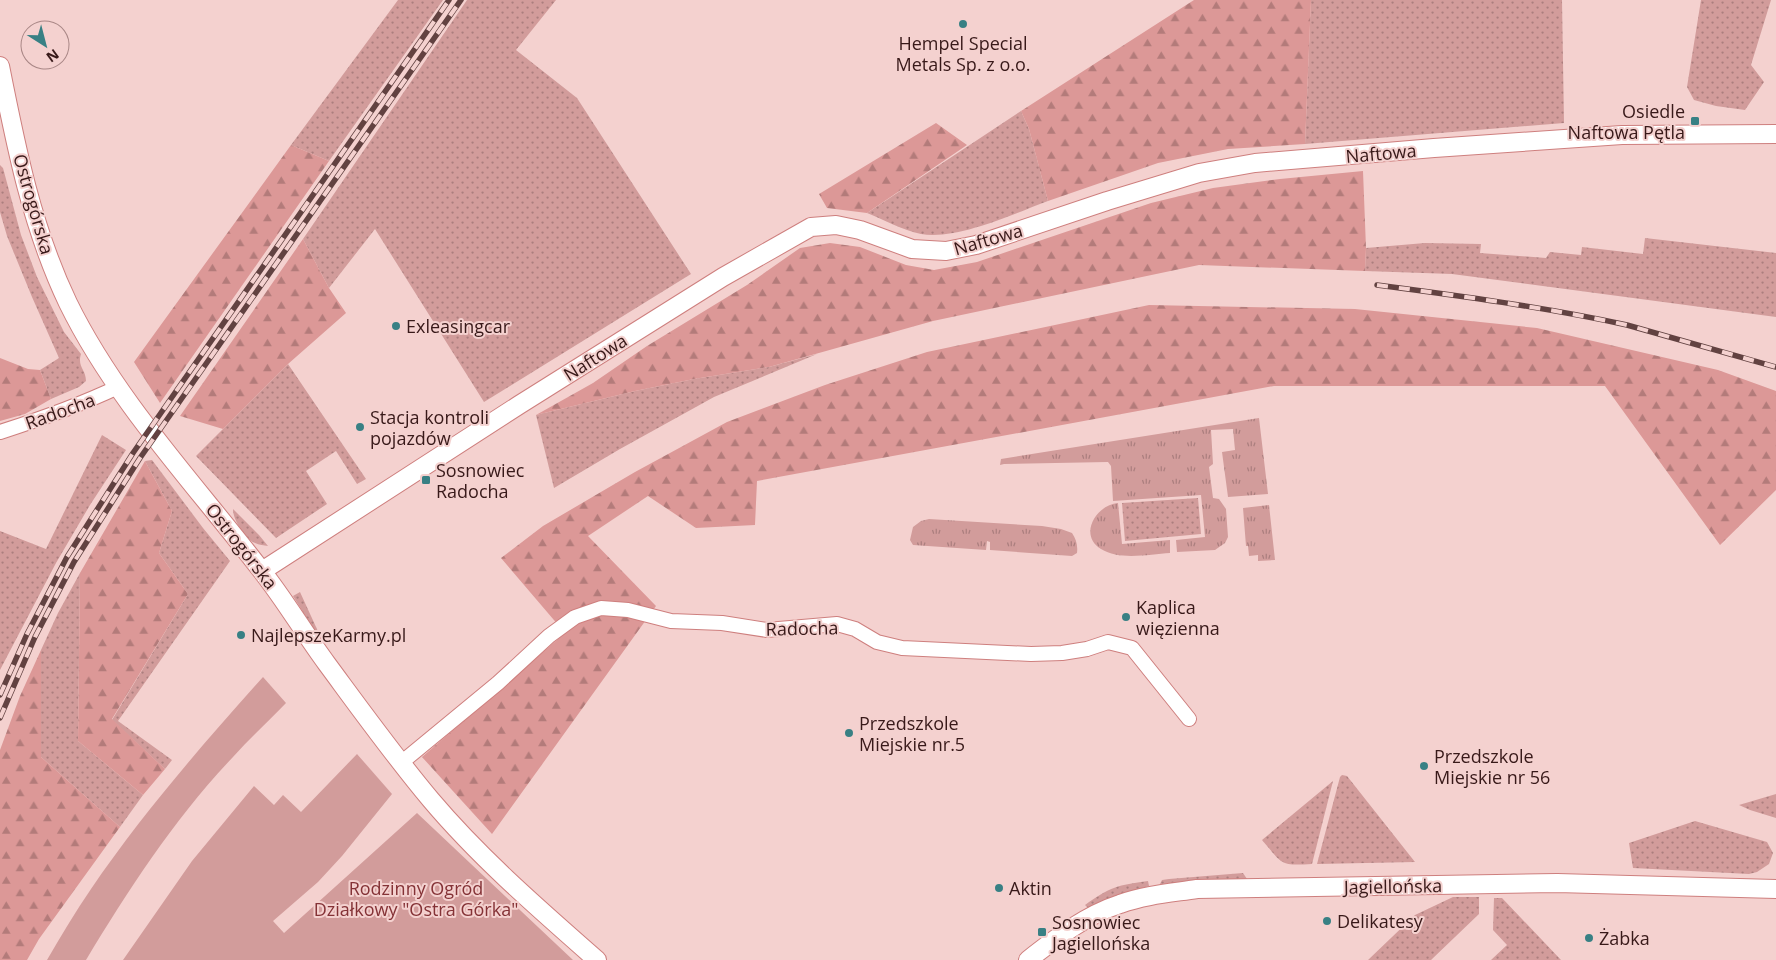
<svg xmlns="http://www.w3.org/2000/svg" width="1776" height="960" font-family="'Open Sans',sans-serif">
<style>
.grass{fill:url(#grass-dots)}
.forest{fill:url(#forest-firs)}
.park{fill:url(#park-tufts)}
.garden{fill:#d29c9b}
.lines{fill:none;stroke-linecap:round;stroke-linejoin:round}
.minor-casing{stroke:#ce7f7e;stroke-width:16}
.tertiary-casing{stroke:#ce7f7e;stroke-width:20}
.minor{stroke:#fff;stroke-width:14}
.tertiary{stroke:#fff;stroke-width:18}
.rail-casing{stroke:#624241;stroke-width:5.5}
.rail{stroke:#f4d1cf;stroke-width:4;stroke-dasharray:11;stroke-linecap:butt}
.poi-dot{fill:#388084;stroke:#f4d1cf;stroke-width:2}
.labels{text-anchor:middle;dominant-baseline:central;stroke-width:4;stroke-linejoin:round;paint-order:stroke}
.poi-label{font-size:18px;fill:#381919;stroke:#f4d1cf;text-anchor:start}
.street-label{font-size:18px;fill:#381919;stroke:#f4d1cf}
.park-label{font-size:18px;fill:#843236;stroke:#f4d1cf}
</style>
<defs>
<pattern id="grass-dots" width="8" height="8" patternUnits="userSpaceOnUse" patternTransform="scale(1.25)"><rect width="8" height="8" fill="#d29c9b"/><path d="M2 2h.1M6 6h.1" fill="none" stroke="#ab7e7e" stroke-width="1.8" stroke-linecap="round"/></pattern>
<pattern id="forest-firs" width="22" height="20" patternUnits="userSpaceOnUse" patternTransform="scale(1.25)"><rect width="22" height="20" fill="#dc9897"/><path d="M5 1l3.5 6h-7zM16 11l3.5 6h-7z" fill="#b37b7a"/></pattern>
<pattern id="park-tufts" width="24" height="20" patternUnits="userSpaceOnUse" patternTransform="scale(1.25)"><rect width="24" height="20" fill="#d29c9b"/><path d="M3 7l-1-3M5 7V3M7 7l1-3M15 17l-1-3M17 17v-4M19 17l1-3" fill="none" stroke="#ab7e7e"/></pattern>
</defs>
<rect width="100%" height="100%" fill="#f4d1cf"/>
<path class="grass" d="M398 0H443L329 161 291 145Z
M467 0H556L516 50 577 98 691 274 484 402 375 229 329 288 303 239Z
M1311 0H1562L1564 123 1305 144Z
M1701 0H1771L1751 65 1764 82 1745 110 1716 106 1694 100 1687 87Z
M1021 111 1029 129 1048 201C1013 214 958 240 921 234 902 230 885 220 867 213Z
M0 165 3 168 21 235 37 277 64 332 81 354C77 367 86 369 86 381L79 387 51 399 40 370 59 358 32 297 7 236 0 212Z
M1645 238 1776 253V317L1452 274 1365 271 1366 248 1425 243 1481 244 1480 253 1546 258 1550 252 1581 255 1582 247 1643 254Z
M817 354 714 397 620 449 554 488 536 415 635 391 694 379 769 367Z
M288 364 366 479 357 484 336 451 306 471 327 504 276 538 196 456Z
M102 435 126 450 90 505 56 563 0 670V531L46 549Z
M152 460 203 528 230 561 118 721 172 760 165 769 112 720 188 594 159 553 172 511 145 461Z
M1198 498 1201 534 1125 541 1122 503Z
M233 509 259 535 268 546C264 545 259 545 255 543 245 539 233 520 233 509Z
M80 573 78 741 143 795 120 827 41 757V650L58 613Z
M300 592 327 651 293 596Z
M1342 775 1347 776 1415 862 1317 864 1340 777Z
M1333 781 1312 864C1279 866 1283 864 1262 840Z
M1776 794V818L1750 810 1739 805Z
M1695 821 1767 842 1773 853 1769 864 1757 872 1749 874 1633 868 1629 843Z
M1243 873 1247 879H1249V881L1160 884 1162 880 1169 879Z
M1148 881 1149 886 1125 893 1089 909 1085 905C1110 887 1118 885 1148 881Z
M1453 897H1479V914L1431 960H1368L1415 915Z
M1494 898H1502L1561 960H1491L1507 945 1493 930Z"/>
<path class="forest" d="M1194 0H1311L1305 144 1228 149 1158 163 1048 201 1029 129 1021 111Z
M936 123 967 145 867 213 827 208 819 194Z
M291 145 329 161 160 403 134 362Z
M1363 171 1366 248 1365 271 1199 265 933 321 769 367 694 379 635 391 536 415 593 383 647 346 747 285 800 248 830 243 860 247 906 265 934 270 977 262 1151 203 1213 188 1280 179Z
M303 239 329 288 346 313 288 364 223 429 180 416Z
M1149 305 1355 309 1537 328 1718 370 1776 391V490L1720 545 1605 386H1274L757 481 755 525 696 528 648 496 588 536 656 606 492 834 422 757 565 633 501 558 543 526 635 472 727 422 825 385 927 352Z
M0 358 28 369 40 370 51 399 25 414 0 421Z
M145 461 172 511 159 553 188 594 112 719 165 769 143 795 78 741 80 573Z
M41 650V757L120 827 39 939 27 960H0V750L20 696Z"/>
<path class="park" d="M1259 418 1268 494 1228 497 1222 452 1235 450 1233 429 1211 430 1213 464 1209 467 1213 498 1219 499 1226 509 1228 537 1225 543 1215 550 1177 552 1176 540 1205 537 1201 495 1113 501 1111 466 1108 462 1004 464 1000 465 1001 459Z
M1118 503 1122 544 1170 540V553C1150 554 1120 561 1101 549 1078 535 1096 505 1118 503Z
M1269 505 1275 560 1258 561V555L1249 556 1248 546H1246L1243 508Z
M929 519 1042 526 1061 529 1072 533C1076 539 1078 545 1077 553L1072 556 990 550V542L987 541 986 550 913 545 910 540 913 527 921 521Z"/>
<path class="garden" d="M263 677 286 703C269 721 250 738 233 757 175 818 129 889 86 960H47C61 936 75 912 91 889 142 814 203 744 263 677Z
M357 754 392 794 342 856 318 882 273 921 284 933 417 813 573 960H123L192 861 254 786 274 805 283 795 301 812Z"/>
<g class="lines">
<g class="minor-casing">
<path id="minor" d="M0 432C41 419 80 405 118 387
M401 763 498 683 549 636 575 617 601 608 628 610 671 621 722 623 767 630 837 624 855 629 877 642 902 648 1031 654 1062 653 1087 649 1108 642 1132 648 1189 719"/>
</g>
<g class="tertiary-casing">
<path id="tertiary" d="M0 66C16 147 32 228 68 303 116 401 195 484 261 570 285 600 304 633 327 664 361 710 394 756 431 800 480 858 539 909 597 960
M262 571 519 405 723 277 811 227 836 225 860 230 912 249 946 251 976 245 1107 201 1199 173 1255 163 1434 148 1622 135 1776 134
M1028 960C1056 938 1086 915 1120 904 1145 895 1171 893 1197 889L1557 883 1776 889"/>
</g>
<use href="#minor" class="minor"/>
<use href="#tertiary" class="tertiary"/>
<g class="rail-casing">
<path id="rail" d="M1377 285C1461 296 1544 307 1627 325L1776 367
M0 695 27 634 67 557 133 453 449 0
M0 718 35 637 74 562 140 458 461 0"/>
</g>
<use href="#rail" class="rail"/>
</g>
<g class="poi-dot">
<circle cx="963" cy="24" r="5"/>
<rect x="1690" y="116" width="10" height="10" rx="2.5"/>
<circle cx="396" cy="326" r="5"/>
<circle cx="360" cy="427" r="5"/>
<rect x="421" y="475" width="10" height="10" rx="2.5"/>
<circle cx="1126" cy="617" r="5"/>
<circle cx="241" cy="635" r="5"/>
<circle cx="849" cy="733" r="5"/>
<circle cx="1424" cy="766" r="5"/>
<circle cx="999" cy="888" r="5"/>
<circle cx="1327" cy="921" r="5"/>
<rect x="1037" y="927" width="10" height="10" rx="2.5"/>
<circle cx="1589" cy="938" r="5"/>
</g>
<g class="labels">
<g class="poi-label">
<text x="963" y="43" text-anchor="middle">Hempel Special<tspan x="963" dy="21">Metals Sp. z o.o.</tspan></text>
<text x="1685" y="111" text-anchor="end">Osiedle<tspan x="1685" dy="21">Naftowa Pętla</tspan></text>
<text x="406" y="326">Exleasingcar</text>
<text x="370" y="417">Stacja kontroli<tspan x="370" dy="21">pojazdów</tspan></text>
<text x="436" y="470">Sosnowiec<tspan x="436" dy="21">Radocha</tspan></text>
<text x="1136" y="607">Kaplica<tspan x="1136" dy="21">więzienna</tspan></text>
<text x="251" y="635">NajlepszeKarmy.pl</text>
<text x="859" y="723">Przedszkole<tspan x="859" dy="21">Miejskie nr.5</tspan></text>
<text x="1434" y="756">Przedszkole<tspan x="1434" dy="21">Miejskie nr 56</tspan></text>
<text x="1009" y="888">Aktin</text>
<text x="1337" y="921">Delikatesy</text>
<text x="1052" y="922">Sosnowiec<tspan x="1052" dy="21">Jagiellońska</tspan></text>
<text x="1599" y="938">Żabka</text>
</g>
<g class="street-label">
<text transform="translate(1381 153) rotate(-5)">Naftowa</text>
<text transform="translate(34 204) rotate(74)">Ostrogórska</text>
<text transform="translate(988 239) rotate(-16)">Naftowa</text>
<text transform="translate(595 357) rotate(-32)">Naftowa</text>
<text transform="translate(60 411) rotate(-20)">Radocha</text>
<text transform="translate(242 546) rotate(52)">Ostrogórska</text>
<text transform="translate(802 628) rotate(-1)">Radocha</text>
<text transform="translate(1393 886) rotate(-1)">Jagiellońska</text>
</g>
<g class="park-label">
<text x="416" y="888">Rodzinny Ogród<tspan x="416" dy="21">Działkowy "Ostra Górka"</tspan></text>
</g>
</g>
<g transform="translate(45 45) rotate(144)"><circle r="24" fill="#f4d1cf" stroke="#a98786"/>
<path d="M0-4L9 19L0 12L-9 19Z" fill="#388084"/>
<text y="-8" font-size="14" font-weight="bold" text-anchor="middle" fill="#381919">N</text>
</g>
</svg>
